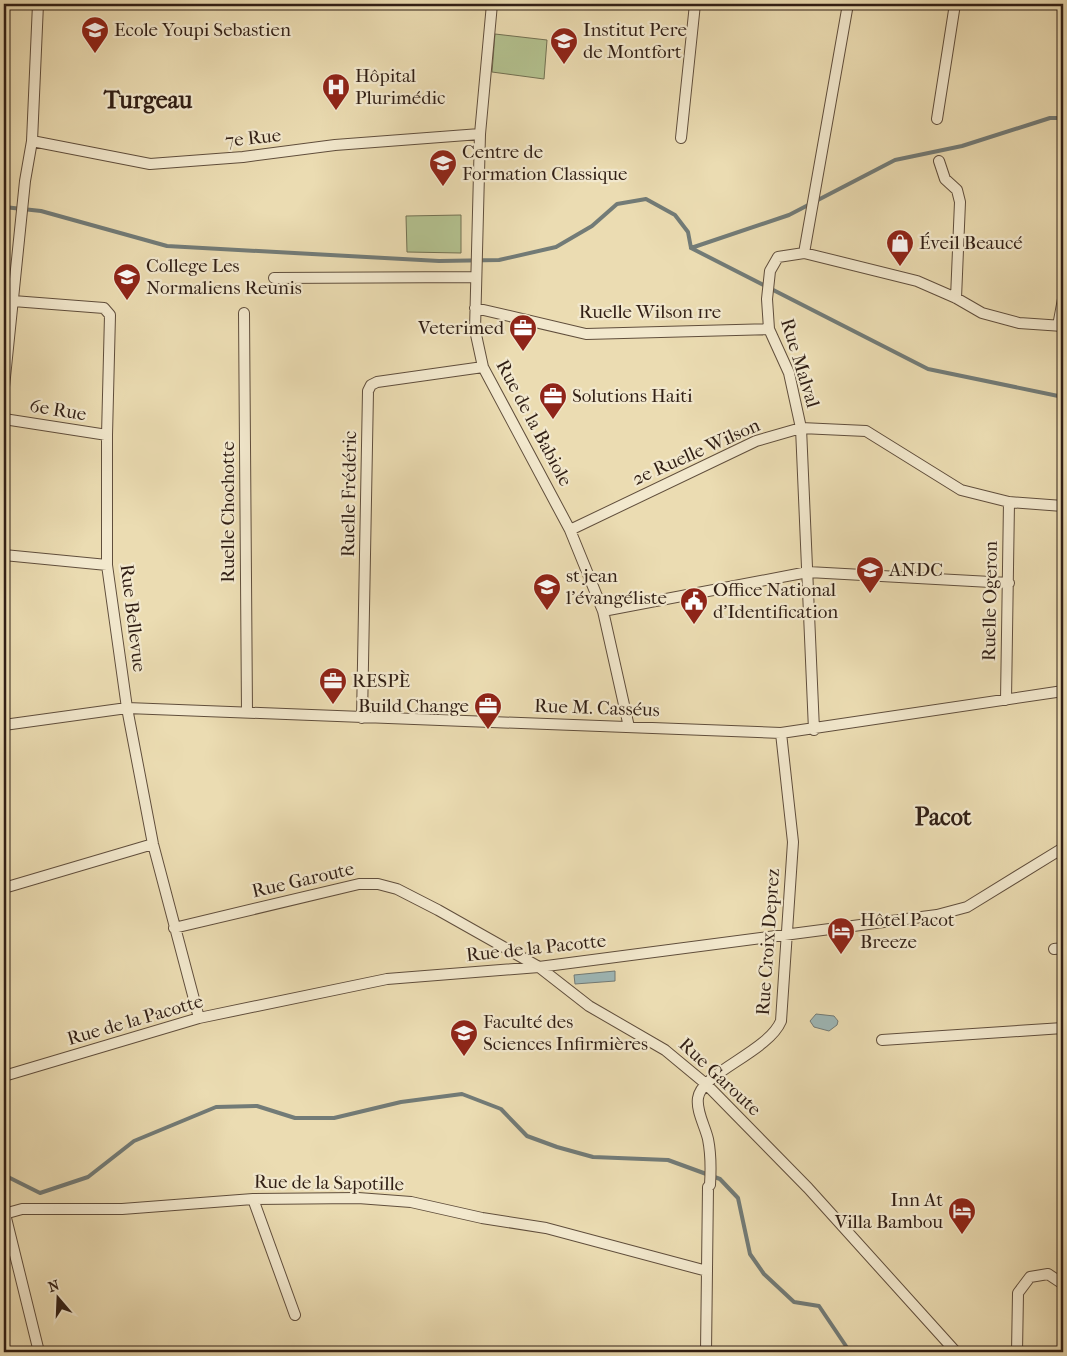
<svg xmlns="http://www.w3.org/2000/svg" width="1067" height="1356" font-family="'IM FELL French Canon',serif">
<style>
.green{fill:#b3c18f;stroke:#727052}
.water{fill:#9eb8b8;stroke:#727b77}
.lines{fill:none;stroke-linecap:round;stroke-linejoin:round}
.stream{stroke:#727b77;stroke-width:4}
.street-casing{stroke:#604e3c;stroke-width:12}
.street{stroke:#f2e8cd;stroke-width:10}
.labels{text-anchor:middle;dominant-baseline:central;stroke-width:4.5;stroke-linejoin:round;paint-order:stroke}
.poi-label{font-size:19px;fill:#311f15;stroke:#f2e8cd;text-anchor:start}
.street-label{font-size:19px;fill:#311f15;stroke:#f2e8cd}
.district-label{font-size:24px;font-weight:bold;fill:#311f15;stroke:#f2e8cd}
</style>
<rect width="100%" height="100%" fill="#ebdcb2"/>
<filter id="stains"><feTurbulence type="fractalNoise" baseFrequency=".004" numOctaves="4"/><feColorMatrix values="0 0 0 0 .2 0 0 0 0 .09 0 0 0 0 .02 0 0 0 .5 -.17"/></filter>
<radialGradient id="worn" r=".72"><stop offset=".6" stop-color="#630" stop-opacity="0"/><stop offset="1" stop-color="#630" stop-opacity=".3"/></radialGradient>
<path class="green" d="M495 34 547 40 544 79 492 72Z
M461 215V253L407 252 406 216Z"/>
<path class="water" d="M615 971V981L575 984 574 975Z
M816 1014 834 1016 838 1021 837 1025 829 1031 814 1027 810 1021Z"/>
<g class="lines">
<path class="stream" d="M4 207 41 211 167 246 439 261 499 260 556 247 592 226 617 204 646 199 675 215 688 232 691 248
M691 248 928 369 1063 397
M691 248 789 215 895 160 962 146 1050 118H1063
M4 1175 40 1193 88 1177 134 1141 216 1107 257 1106 295 1118H334L401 1102 462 1094 501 1109 527 1136 557 1147 593 1157 668 1160 720 1179 738 1198 750 1254 764 1274 794 1302 819 1306 850 1352"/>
<g class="street-casing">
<path id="street" d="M492 4 480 134 475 330 483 367 570 530 603 611 629 727
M937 119 955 4
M681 138 695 4
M32 141 150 164 243 157 335 145 480 134
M939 161 945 179 957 190 960 202 956 298
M804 253 917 281 956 298 982 313 1019 323 1063 326
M274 278 476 277
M13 301 104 308 110 315 107 435V565L127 708 153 844 199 1018
M475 308 586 334 769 329
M244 313 247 712
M1058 326 1063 299
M4 387 25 181 32 141 38 4
M4 419 107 435
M570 530 756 441 801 428 866 431 961 490 1009 502 1063 506
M4 555 107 565
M603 611 808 572 1009 583
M1006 700 1009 502
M362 718 368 391 371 385 377 382 483 367
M4 725 127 708 781 733 1063 691
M814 730 801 428 789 373 769 329 767 299 770 271 778 257 804 253 848 4
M4 888 153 844
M174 928 359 884H378L397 889 438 910 539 967 589 1006 665 1050 706 1084 808 1188 956 1352
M1054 949 1063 948
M882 1040 1063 1028
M4 1076 199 1018 387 979 539 967 937 915 967 907 1063 848
M253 1199 295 1315
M4 1214 22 1209H122L253 1199 358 1198 411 1202 482 1218 546 1228 707 1271
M5 1214 39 1352
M706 1352 708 1187 710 1185C711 1169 711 1154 708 1139 705 1126 696 1111 698 1098 701 1073 768 1052 781 1021L793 842 781 733
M1017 1352 1018 1293 1030 1277 1048 1274 1063 1284"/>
</g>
<use href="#street" class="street"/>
</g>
<defs>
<g id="school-pin" transform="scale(1.4375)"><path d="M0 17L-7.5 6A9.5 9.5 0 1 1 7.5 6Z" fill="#8f2418" stroke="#f2e8cd"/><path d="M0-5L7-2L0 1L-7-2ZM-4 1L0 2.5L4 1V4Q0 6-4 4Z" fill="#fff"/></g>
<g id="hospital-pin" transform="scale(1.4375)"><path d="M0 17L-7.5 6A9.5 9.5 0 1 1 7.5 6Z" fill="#8f2418" stroke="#f2e8cd"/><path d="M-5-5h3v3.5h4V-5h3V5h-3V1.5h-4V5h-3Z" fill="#fff"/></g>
<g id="shop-pin" transform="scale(1.4375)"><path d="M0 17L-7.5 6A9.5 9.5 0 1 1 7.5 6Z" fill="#8f2418" stroke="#f2e8cd"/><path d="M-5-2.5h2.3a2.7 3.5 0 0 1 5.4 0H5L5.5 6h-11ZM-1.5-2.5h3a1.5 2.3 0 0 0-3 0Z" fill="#fff"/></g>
<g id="office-pin" transform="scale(1.4375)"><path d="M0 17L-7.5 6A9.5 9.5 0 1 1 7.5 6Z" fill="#8f2418" stroke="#f2e8cd"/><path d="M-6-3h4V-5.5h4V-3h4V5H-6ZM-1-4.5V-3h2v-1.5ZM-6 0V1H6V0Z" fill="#fff"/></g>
<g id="university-pin" transform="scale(1.4375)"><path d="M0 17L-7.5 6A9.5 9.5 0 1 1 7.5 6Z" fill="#8f2418" stroke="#f2e8cd"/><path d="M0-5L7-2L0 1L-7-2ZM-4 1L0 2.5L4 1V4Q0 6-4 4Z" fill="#fff"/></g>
<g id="civic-pin" transform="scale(1.4375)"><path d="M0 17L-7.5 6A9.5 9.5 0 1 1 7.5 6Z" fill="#8f2418" stroke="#f2e8cd"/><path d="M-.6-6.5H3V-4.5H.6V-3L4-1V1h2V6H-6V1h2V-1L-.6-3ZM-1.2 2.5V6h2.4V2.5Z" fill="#fff"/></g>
<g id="hotel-pin" transform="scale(1.4375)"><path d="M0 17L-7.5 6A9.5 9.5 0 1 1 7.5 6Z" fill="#8f2418" stroke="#f2e8cd"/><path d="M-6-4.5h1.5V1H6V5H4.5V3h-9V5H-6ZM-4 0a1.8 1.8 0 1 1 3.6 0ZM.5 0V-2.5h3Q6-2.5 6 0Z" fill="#fff"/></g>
</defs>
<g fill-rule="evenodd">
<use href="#school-pin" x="95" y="30"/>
<use href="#school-pin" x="564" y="41"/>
<use href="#hospital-pin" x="336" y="87"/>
<use href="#school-pin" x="443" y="163"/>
<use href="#shop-pin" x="900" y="243"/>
<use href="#school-pin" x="127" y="277"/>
<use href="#office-pin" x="523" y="328"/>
<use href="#office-pin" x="553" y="396"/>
<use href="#university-pin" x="870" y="570"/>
<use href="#school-pin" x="547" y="587"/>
<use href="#civic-pin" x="694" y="601"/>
<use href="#office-pin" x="333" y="681"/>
<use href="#office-pin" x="488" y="706"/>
<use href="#hotel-pin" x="841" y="931"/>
<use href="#university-pin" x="464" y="1033"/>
<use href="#hotel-pin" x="962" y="1211"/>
</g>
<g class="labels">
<g class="poi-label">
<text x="114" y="30">Ecole Youpi Sebastien</text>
<text x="583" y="30">Institut Pere<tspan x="583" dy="22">de Montfort</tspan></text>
<text x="355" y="76">Hôpital<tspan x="355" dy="22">Plurimédic</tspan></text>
<text x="462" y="152">Centre de<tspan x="462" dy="22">Formation Classique</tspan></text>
<text x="919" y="243">Éveil Beaucé</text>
<text x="146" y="266">College Les<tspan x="146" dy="22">Normaliens Reunis</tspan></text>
<text x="504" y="328" text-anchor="end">Veterimed</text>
<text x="572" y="396">Solutions Haiti</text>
<text x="889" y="570">ANDC</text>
<text x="566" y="576">st jean<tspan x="566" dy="22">l'évangéliste</tspan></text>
<text x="713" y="590">Office National<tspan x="713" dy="22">d'Identification</tspan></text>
<text x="352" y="681">RESPÈ</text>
<text x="469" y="706" text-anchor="end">Build Change</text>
<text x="860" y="920">Hôtel Pacot<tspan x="860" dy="22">Breeze</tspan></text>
<text x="483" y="1022">Faculté des<tspan x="483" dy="22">Sciences Infirmières</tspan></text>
<text x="943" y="1200" text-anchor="end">Inn At<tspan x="943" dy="22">Villa Bambou</tspan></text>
</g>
<g class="street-label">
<text transform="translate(253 138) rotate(-6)">7e Rue</text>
<text x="650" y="312">Ruelle Wilson 1re</text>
<text transform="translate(800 363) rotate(73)">Rue Malval</text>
<text transform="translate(58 410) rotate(9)">6e Rue</text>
<text transform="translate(534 423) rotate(62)">Rue de la Babiole</text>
<text transform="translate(696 452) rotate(-24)">2e Ruelle Wilson</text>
<text transform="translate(349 494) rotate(-89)">Ruelle Frédéric</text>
<text transform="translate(228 512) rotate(-90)">Ruelle Chochotte</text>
<text transform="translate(990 601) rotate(-89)">Ruelle Ogeron</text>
<text transform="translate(133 618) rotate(83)">Rue Bellevue</text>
<text transform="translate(597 708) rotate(2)">Rue M. Casséus</text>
<text transform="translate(303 880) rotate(-13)">Rue Garoute</text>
<text transform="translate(768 942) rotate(-86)">Rue Croix Deprez</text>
<text transform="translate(536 948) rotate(-6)">Rue de la Pacotte</text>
<text transform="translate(135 1020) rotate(-16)">Rue de la Pacotte</text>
<text transform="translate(720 1077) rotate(43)">Rue Garoute</text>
<text transform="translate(329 1183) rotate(1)">Rue de la Sapotille</text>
</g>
<g class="district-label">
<text x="148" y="100">Turgeau</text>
<text x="943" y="817">Pacot</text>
</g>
</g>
<rect width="1067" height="1356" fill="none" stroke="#ebdcb2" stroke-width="20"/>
<rect x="5" y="5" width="1057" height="1346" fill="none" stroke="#311f15" stroke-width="2.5"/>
<rect x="10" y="10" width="1047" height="1336" fill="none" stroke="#311f15"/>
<g transform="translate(58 1298) rotate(341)" stroke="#f2e8cd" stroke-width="4" paint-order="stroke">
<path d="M0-4L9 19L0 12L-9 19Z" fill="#311f15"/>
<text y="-8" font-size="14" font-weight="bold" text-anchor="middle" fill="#311f15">N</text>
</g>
<rect width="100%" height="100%" filter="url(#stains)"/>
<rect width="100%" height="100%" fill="url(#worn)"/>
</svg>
